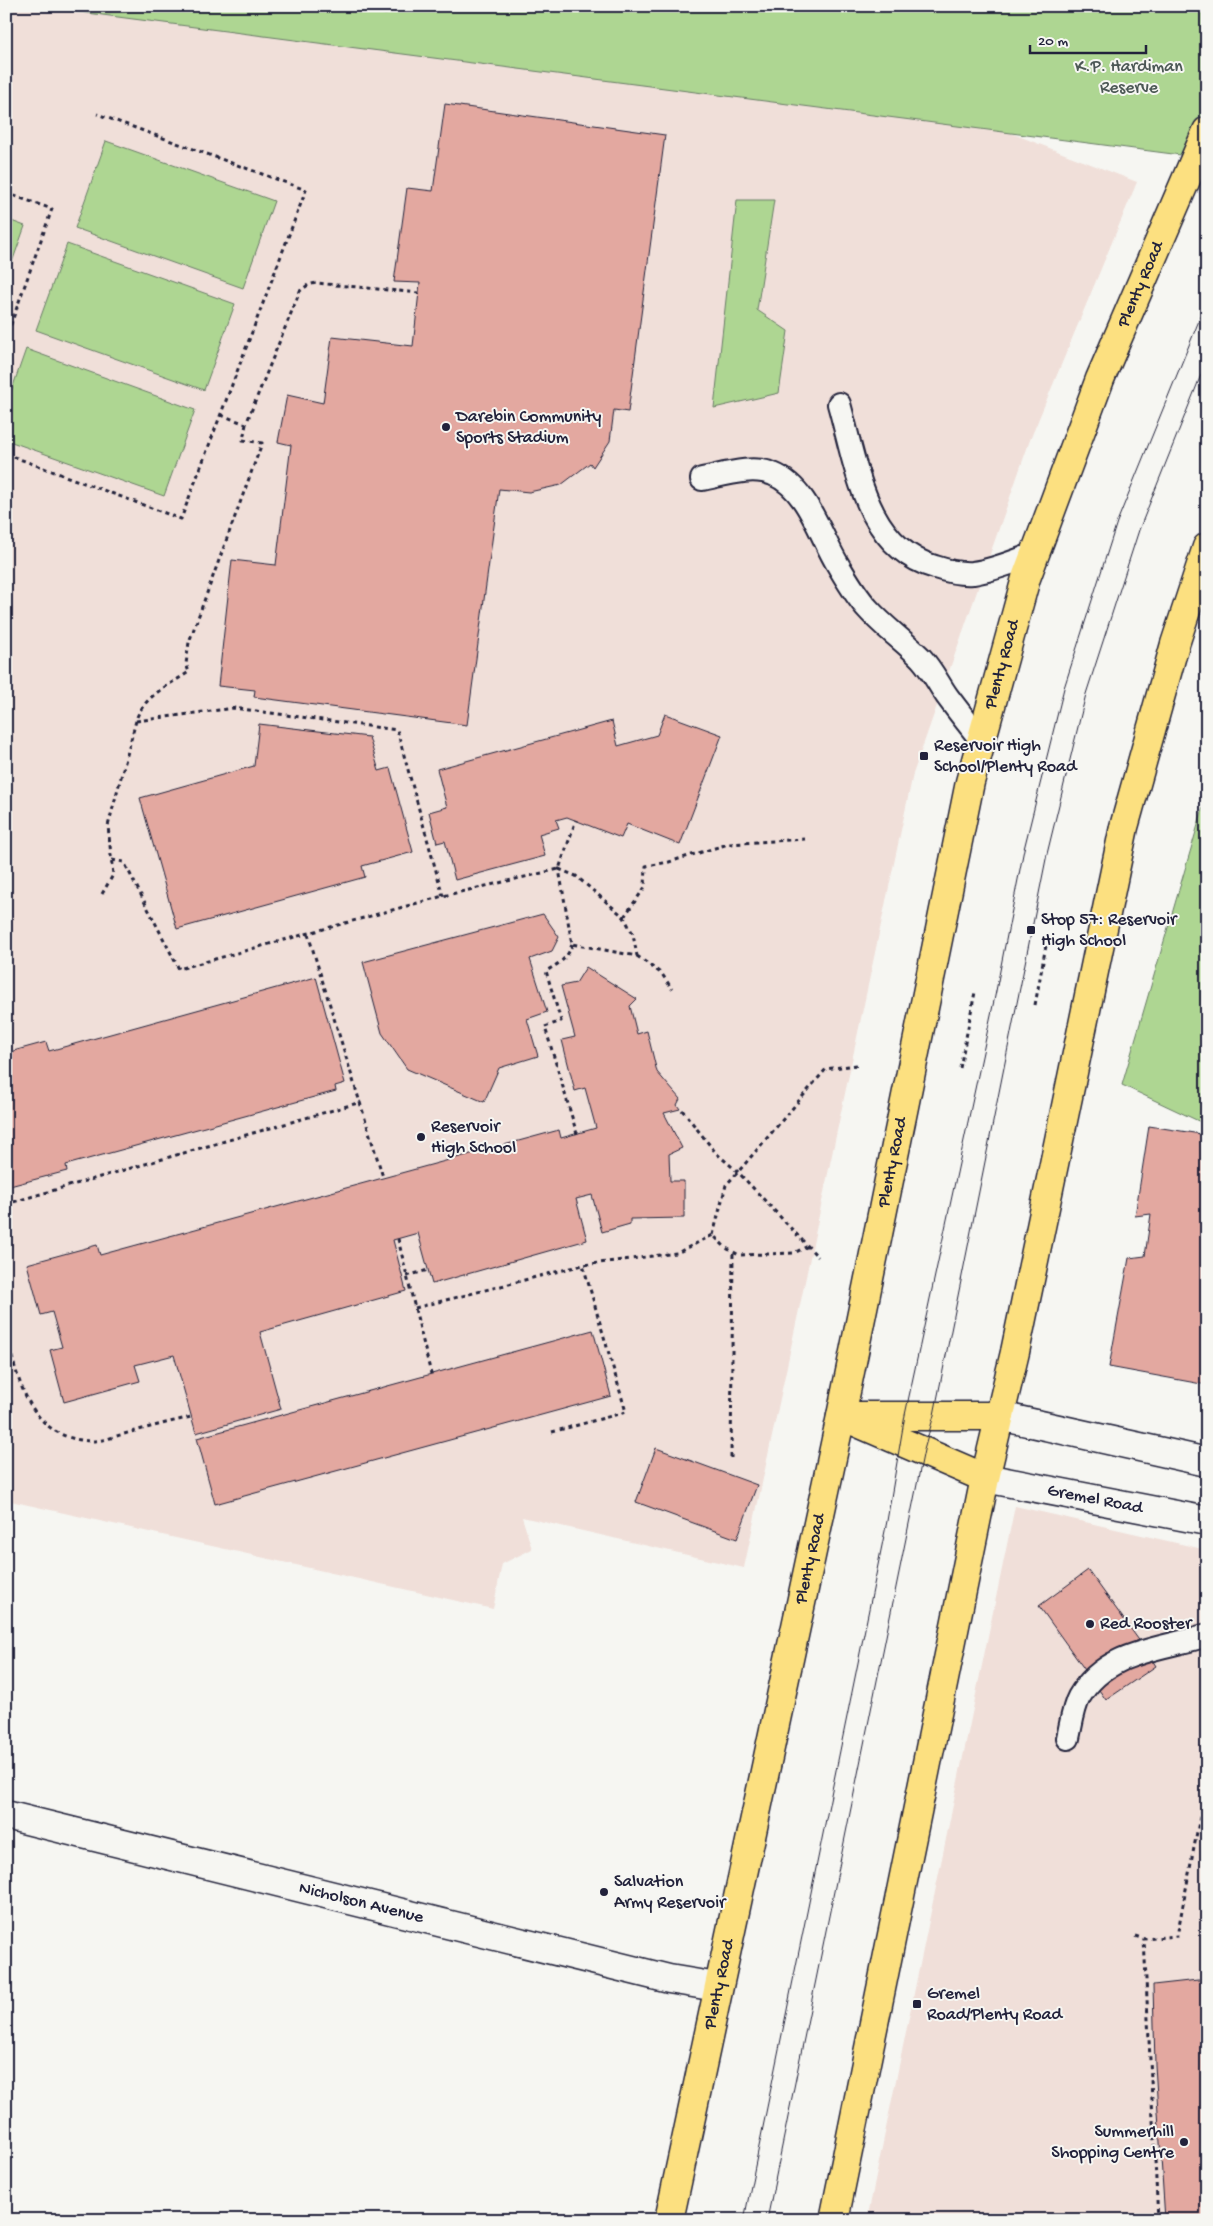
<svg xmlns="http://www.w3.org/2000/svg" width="1213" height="2226" font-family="'Gochi Hand',sans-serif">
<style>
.built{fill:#f0dfd9}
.green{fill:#aed692;stroke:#687c66}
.building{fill:#e3a8a0;stroke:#22223b}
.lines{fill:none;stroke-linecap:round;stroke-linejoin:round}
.lane-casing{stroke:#22223b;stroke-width:26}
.street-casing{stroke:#22223b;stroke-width:31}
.highway-casing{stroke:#22223b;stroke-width:31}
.path{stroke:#22223b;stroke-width:3;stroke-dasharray:4 4;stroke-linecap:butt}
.lane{stroke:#f6f6f2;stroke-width:22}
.street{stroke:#f6f6f2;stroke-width:28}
.highway{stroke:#fce080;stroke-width:28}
.tram{stroke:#22223b;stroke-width:1}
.poi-dot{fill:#22223b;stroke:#f6f6f2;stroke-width:2}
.labels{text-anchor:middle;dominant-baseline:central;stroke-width:4;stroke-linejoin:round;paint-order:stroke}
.park-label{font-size:18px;fill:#4c5855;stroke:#f6f6f2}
.street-label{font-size:18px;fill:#22223b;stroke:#f6f6f2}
.poi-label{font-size:18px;fill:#22223b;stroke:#f6f6f2;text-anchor:start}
</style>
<rect width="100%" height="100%" fill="#f6f6f2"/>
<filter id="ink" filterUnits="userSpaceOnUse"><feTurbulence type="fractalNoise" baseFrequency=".02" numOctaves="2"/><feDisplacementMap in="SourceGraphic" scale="10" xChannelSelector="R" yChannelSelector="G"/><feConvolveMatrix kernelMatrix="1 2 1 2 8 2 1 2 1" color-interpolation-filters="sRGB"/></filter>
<g filter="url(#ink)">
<path class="built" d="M6 6H683L1137 182 1030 440 913 774 744 1568 522 1517 532 1549 502 1564 493 1609 6 1500Z
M1015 1506 1207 1550V2220H867Z"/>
<path class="green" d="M33 6H1207V132L1196 157Z
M106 141 274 201 243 288 75 228Z
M737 200H774L757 310 788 331 779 393 714 408Z
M6 219 25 226 6 279Z
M67 244 235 304 204 390 36 330Z
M26 349 195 410 164 496 6 440V406Z
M1207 794V1125L1122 1085Z"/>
<path class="building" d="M445 104 665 135 628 412 614 410 610 441 593 467 590 463 561 485 529 492 499 489 467 725 254 697 255 690 218 686 232 560 276 565 291 445 278 442 287 395 323 403 332 337 413 346 420 283 394 282 407 188 433 191Z
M665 714 722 735 680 845 627 824 621 838 567 817 556 820 559 828 539 834 545 856 455 880 445 841 437 843 429 812 447 807 437 769 612 721 618 746 657 735Z
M259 724 369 737 379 771 390 768 413 852 362 866 365 877 177 929 140 798 254 766Z
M543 914 559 937 552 951 530 959 547 1012 527 1019 538 1056 499 1068 484 1102 407 1069 382 1033 363 962Z
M586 967 637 999 630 1006 637 1034 647 1031 657 1072 680 1099 677 1105 680 1109 664 1113 682 1148 669 1154 670 1181H684V1218L630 1219V1224L602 1232 592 1195 576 1199 587 1240 432 1284 418 1233 393 1240 406 1291 260 1332 281 1409 196 1433 174 1355 135 1365 140 1381 64 1402 50 1350 62 1347 52 1312 41 1315 27 1264 97 1245 100 1255 559 1130 561 1138 596 1128 585 1088 575 1091 562 1040 575 1037 561 986 576 983Z
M316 977 345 1083 335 1086 336 1091 66 1165 67 1171 6 1187V1053L46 1042 49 1051Z
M1149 1126 1207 1135V1385L1109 1367 1129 1258 1145 1256 1151 1214 1135 1216Z
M593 1330 611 1396 215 1504 197 1438Z
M656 1448 757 1485 737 1539 636 1502Z
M1088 1570 1141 1643 1090 1677 1039 1606Z
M1141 1643 1156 1666 1106 1700 1090 1677Z
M1207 1979V2220H1165L1155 2065 1153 1985Z"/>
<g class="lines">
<g class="lane-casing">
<path id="lane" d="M839 404C856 464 865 547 935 567 947 571 960 574 973 573 995 570 1015 561 1035 554
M702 479C723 475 752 465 773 474 808 488 820 536 838 565 847 580 856 596 868 609 884 627 904 641 921 658 932 670 938 683 947 696 958 711 970 726 982 741
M1068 1738C1071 1725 1073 1708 1079 1697 1106 1650 1161 1650 1207 1635"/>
</g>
<g class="street-casing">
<g id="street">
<path d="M1000 1416 1207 1462"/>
<path id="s1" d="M985 1478 1207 1521"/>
<path id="s2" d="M6 1815 669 1979 717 1987"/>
</g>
</g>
<g class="highway-casing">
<g id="highway">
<path d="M841 1416H1000"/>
<path d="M851 1420 985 1478"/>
<path id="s3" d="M669 2220 841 1416 970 782 1026 578 1100 379 1207 131"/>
<path d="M834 2220 985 1478 1015 1352 1124 827 1175 644 1207 547"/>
</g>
</g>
<path class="path" d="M327 6 387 13 406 6
M6 193 52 209 6 338
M221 415 246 424 300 291 308 285 316 283 419 293
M6 454 181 519 306 190 97 114
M136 721 234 708 397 730 443 896
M112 860 124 862 179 969 443 896 559 869 576 820
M559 869 576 876 624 917 633 934 637 956 572 944Z
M102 894 113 875 108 826 137 717C146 695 169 685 189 672L186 664 189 642 262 443 243 440 246 424
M624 917 645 887 646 866 669 862 728 844 805 839
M308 934 383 1177
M572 944C568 959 558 964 546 971L561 1021 545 1027 577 1134
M637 956 662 974 672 989
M1035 1005 1047 940
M960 1068 975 992
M682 1110 716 1153 738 1172 818 1257
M6 1204 361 1102
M713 1235 726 1185 738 1172 826 1069 857 1065
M398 1239 431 1374
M407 1276 428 1270
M415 1308 583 1265
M6 1333C18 1382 31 1441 94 1441 104 1441 115 1436 124 1434 146 1428 169 1422 191 1417
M552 1432 626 1412 583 1265 677 1253 713 1235 726 1248 739 1255 794 1253 808 1246
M731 1458 733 1252
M1135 1936 1144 1939
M1158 2220 1144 1939 1177 1936 1207 1780"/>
<use href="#lane" class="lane"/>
<use href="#street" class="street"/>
<use href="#highway" class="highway"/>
<path class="tram" d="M744 2220 887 1521 905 1415 995 996 1024 849 1064 688 1117 522 1207 301
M767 2220 924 1450 934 1415 1047 854 1086 694 1139 530 1207 360"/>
</g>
</g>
<g class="poi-dot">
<circle cx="446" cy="427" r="5"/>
<rect x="919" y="751" width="10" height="10" rx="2.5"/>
<rect x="1026" y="925" width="10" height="10" rx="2.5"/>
<circle cx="421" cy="1137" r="5"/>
<circle cx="1090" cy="1624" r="5"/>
<circle cx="604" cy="1892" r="5"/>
<rect x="912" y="1999" width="10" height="10" rx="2.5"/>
<circle cx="1184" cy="2142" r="5"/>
</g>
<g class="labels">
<g class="park-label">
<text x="1129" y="67">K.P. Hardiman<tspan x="1129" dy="21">Reserve</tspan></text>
</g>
<g class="street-label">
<text stroke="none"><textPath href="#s3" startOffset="1996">Plenty Road</textPath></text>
<text stroke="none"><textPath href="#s3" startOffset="1591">Plenty Road</textPath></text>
<text stroke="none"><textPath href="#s3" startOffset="1081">Plenty Road</textPath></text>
<text stroke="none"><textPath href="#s1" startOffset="112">Gremel Road</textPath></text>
<text stroke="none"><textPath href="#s3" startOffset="676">Plenty Road</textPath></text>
<text stroke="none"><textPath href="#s2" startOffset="366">Nicholson Avenue</textPath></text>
<text stroke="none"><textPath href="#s3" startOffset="241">Plenty Road</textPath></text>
</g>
<g class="poi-label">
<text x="456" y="417">Darebin Community<tspan x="456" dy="21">Sports Stadium</tspan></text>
<text x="934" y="746">Reservoir High<tspan x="934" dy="21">School/Plenty Road</tspan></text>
<text x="1041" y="920">Stop 57: Reservoir<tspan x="1041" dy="21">High School</tspan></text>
<text x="431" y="1127">Reservoir<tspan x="431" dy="21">High School</tspan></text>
<text x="1100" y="1624">Red Rooster</text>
<text x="614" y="1882">Salvation<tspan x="614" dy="21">Army Reservoir</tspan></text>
<text x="927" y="1994">Gremel<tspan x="927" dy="21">Road/Plenty Road</tspan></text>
<text x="1174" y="2132" text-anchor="end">Summerhill<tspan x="1174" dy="21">Shopping Centre</tspan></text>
</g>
</g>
<rect width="1213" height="2226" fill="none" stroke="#f6f6f2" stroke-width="25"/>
<rect x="12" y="12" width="1188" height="2201" fill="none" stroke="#22223b" stroke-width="2" filter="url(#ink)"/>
<path d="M1030 45v8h116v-8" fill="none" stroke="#22223b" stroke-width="2.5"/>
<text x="1038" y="45" font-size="15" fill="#22223b" stroke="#f6f6f2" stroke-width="4" paint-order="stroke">20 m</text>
</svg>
